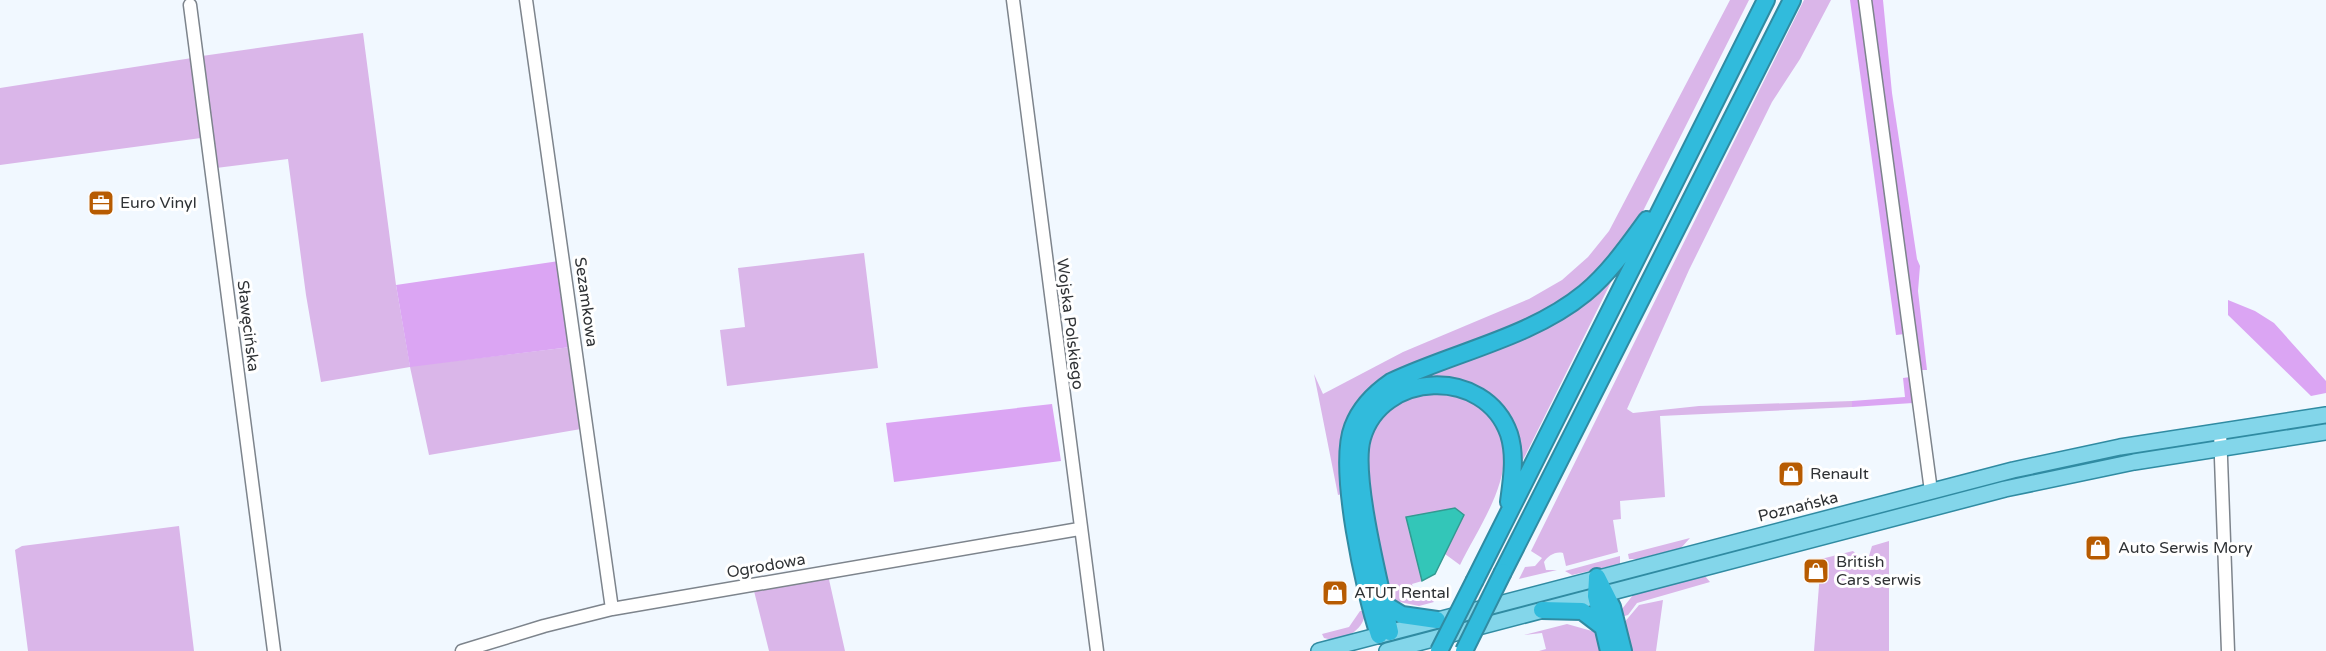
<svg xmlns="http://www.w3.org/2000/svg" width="2326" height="651" font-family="'Varela Round',sans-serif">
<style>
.green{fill:#dab6e9}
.forest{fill:#dba5f3}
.water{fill:#33c6b8;stroke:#329a91;stroke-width:1.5}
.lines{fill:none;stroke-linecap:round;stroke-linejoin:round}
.minor-casing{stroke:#7d848c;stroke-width:15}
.major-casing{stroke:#308ba2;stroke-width:18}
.highway-casing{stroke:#308ba2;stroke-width:20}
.minor{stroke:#fff;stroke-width:12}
.major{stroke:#83d6ea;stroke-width:15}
.highway{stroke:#31bbdc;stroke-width:16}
.highway-bridge-casing{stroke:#308ba2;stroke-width:20;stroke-linecap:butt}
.highway-bridge{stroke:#31bbdc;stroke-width:16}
.labels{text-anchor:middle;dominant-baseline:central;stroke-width:6;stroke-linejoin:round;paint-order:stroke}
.poi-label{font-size:16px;fill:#2f3235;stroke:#fff;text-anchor:start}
.street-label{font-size:16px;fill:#2f3235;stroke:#fff}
</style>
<rect width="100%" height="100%" fill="#f1f8ff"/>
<path class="green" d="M1730 0H1749L1634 229C1618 253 1598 275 1576 293 1537 325 1448 350 1399 369 1350 399 1334 438 1342 494L1338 495 1314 374 1323 394 1403 352 1529 299 1562 280 1588 257 1609 231Z
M1804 0H1831L1800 59 1772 102 1689 270 1627 409 1633 413 1699 406 1852 401V407L1660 416 1665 497 1620 501 1621 519 1613 520 1618 552 1566 566 1563 553C1555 551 1548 556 1544 562L1546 570H1557L1519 579 1525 567 1535 566 1542 558 1531 551Z
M363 33 396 285 410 366 571 347 581 429 429 455 410 367 321 382 306 295 288 159 216 168 202 56Z
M192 58 201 138 0 165V88Z
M864 253 878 368 727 386 720 330 745 327 738 268Z
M1618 268 1519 468C1513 453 1496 403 1487 394 1468 375 1435 377 1411 381L1507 342Z
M1435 389C1447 392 1464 394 1475 400 1484 406 1491 416 1496 424 1522 468 1480 524 1460 565L1445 554 1464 514 1406 517 1422 581 1412 584 1416 601 1430 598 1434 602 1419 606 1390 600 1368 484 1367 452 1374 426 1401 397Z
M179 526 194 651H28L15 550 22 546Z
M1690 538 1681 548 1637 559H1629L1628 554Z
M1889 541V651H1814L1821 559 1853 551 1860 558 1869 556 1872 546Z
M1620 556V564L1572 575 1565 571Z
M828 575 845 651H769L753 587Z
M1705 576 1710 582 1637 603 1628 615 1621 617 1622 609 1633 595Z
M1663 600 1656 651H1630L1623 624 1639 605Z
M1360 611H1365C1366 630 1341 644 1324 638L1322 634 1349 627Z
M1567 624 1599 633 1603 651H1539L1546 649 1542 633 1524 635Z"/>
<path class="forest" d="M1850 0H1860L1905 334 1896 335Z
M1869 0H1883L1892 93 1917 259 1920 266 1918 291 1927 370H1918Z
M559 261 571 347 410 367 396 285Z
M2228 300 2255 311 2274 323 2326 381V393L2311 396 2228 315Z
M1910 377 1913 403 1852 407V401L1905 397 1903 378Z
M1052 404 1061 461 894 482 886 423Z"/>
<path class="water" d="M1455 508 1464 515 1435 574 1422 581 1406 517Z"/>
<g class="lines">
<g class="minor-casing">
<path id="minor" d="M526 0 612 609
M1013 0 1097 651
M1865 0 1931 491
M190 5 274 651
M2220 431 2228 651
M462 651 544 626 612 609 1079 529"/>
</g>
<g class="major-casing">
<path id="major" d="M1319 651 2013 470 2120 447 2326 415
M1387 651 2005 489 2134 462 2326 432"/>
</g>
<g class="highway-casing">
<path id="highway" d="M1503 572 1792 0
M1597 577 1612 607 1623 651
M1597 578 1596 596 1609 651
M1475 580 1766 0
M1384 604 1402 615 1437 620
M1542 610 1582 611 1603 627
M1390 632C1381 589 1351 476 1362 438 1381 371 1485 366 1509 434 1516 456 1512 479 1509 502
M1379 635C1365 592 1337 468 1353 427 1360 408 1375 393 1391 382 1454 352 1530 338 1585 293 1610 272 1628 246 1647 220"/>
</g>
<use href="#minor" class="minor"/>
<use href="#major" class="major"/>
<use href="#highway" class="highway"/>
<g class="highway-bridge-casing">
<path id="highway-bridge" d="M1439 651 1475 580
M1464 651 1503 572"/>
</g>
<use href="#highway-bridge" class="highway-bridge"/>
</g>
<defs>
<g id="office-square" transform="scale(1.35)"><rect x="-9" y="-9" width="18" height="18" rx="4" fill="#b75b01" stroke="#fff"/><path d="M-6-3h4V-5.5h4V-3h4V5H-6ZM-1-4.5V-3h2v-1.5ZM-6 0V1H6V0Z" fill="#fff"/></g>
<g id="shop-square" transform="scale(1.35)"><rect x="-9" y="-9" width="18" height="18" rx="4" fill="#b75b01" stroke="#fff"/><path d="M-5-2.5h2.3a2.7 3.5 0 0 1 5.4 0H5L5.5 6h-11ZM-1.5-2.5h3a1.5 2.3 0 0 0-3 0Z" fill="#fff"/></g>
</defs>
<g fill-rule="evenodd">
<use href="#office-square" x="101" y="203"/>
<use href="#shop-square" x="1791" y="474"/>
<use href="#shop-square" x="2098" y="548"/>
<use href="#shop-square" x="1816" y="571"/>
<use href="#shop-square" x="1335" y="593"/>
</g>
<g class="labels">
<g class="poi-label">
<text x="120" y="203">Euro Vinyl</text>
<text x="1810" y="474">Renault</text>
<text x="2118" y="548">Auto Serwis Mory</text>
<text x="1836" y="562">British<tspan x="1836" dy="18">Cars serwis</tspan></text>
<text x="1354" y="593">ATUT Rental</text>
</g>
<g class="street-label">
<text transform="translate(586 302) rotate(82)">Sezamkowa</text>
<text transform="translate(1070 324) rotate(83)">Wojska Polskiego</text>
<text transform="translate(248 326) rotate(83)">Sławęcińska</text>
<text transform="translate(1798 507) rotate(-14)">Poznańska</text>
<text transform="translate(766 566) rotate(-10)">Ogrodowa</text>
</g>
</g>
</svg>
